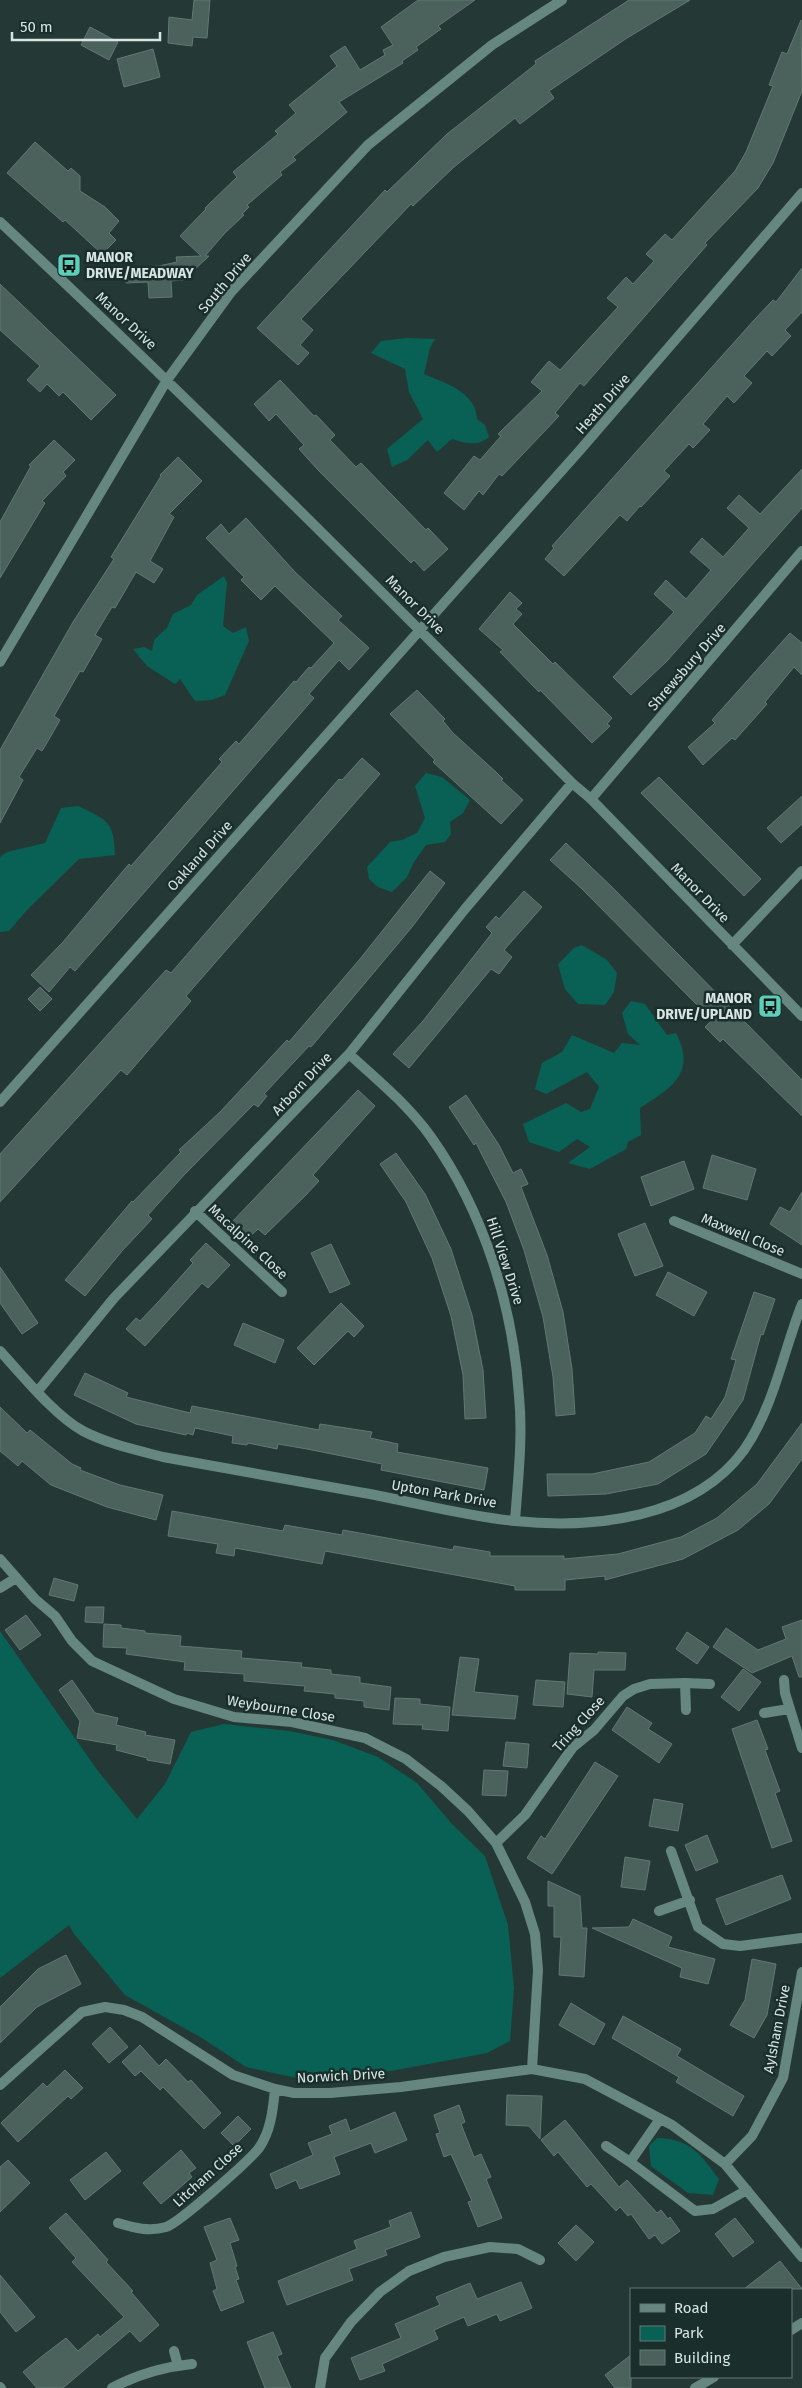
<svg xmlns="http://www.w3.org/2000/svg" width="802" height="2388" font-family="'Fira Sans',sans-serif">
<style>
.green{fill:#086154}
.building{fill:#4b625c;stroke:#617873}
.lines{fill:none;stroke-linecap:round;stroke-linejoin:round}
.street{stroke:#658780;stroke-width:10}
.labels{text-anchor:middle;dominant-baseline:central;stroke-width:5;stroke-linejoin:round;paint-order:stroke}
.poi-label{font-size:14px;font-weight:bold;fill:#d8e5e2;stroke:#1a2f2b;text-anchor:start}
.street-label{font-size:14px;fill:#d8e5e2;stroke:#1a2f2b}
</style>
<rect width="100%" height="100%" fill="#243935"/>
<path class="green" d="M407 338 435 339 430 348 424 374C445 383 476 392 477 419L485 425 489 437C477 447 465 443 452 439L437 452 428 440 407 460 392 467 387 449 423 419 409 392 405 369 371 353 381 341Z
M224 576 227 583 223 626 233 633 246 627 249 641 225 695 211 700 195 701 180 679 175 684 147 666 133 649 144 647 152 651 154 640 167 628 173 614 191 605 197 595Z
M426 773 442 777 470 800 463 813 450 822 451 834 445 842 426 845 414 862 407 877 392 892 378 887 369 879 367 867 390 842 402 840 417 833 425 818 415 786Z
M78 806C107 820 114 821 115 855L79 859 26 911 9 931 0 932V857L7 852 45 843 61 808Z
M582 945 607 960 617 973 614 992 605 1005 578 1004 565 989 558 964 574 948Z
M631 1001 645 1004 667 1035 676 1033C697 1073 671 1088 640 1108L641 1135 628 1142 626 1149 590 1169 568 1163 590 1147 577 1139 559 1152 529 1142 523 1124 566 1103 581 1112 590 1109 599 1087 587 1072 546 1094 535 1089 542 1063 562 1052 572 1035 614 1053 622 1043 640 1045 628 1034 622 1013Z
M0 1631 98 1771 137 1819 165 1784 191 1732 224 1724 289 1731 333 1740 378 1757 417 1783 452 1824 485 1856 508 1925 514 1988 510 2041 487 2053 391 2071 297 2078 246 2067 202 2038 125 1995 74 1934 69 1925 0 1978Z
M657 2138C691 2139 700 2154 719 2179L713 2195 688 2193 651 2166 649 2146Z"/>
<path class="building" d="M194 0H210L207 38 193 37 192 46 168 43 169 17 192 20Z
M418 0H475L438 26 441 29 416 47 418 50 402 61 403 63 339 102 347 112 293 157 296 160 280 172 282 175 247 205 249 207 242 214 244 215 224 234 205 256H209L191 273V279L171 281 172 297 149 298 148 282 126 283 125 268 159 266 177 262 176 257 201 256 180 236 206 209 205 208 237 177 233 172 278 134 275 131 296 113 289 105 337 66 330 56 345 46 360 70 385 55 383 50 393 45 381 27Z
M629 0H690L627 38 549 91 554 98 520 124 515 118 454 167 413 206 411 204 301 319 313 330 300 345 309 353 298 365 257 328 385 190 387 192 447 134 536 64 535 61Z
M801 20 802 91 773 163 758 188 705 243 707 245 584 386 580 383 555 413 559 416 502 476 499 474 483 495 479 491 464 510 444 493 474 456 480 460 501 436 498 434 542 391 531 382 549 361 560 370 618 307 607 298 626 277 633 284 654 261 646 254 665 234 672 240 735 171 746 152 773 86 769 85 782 52 787 54Z
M90 27 118 42 109 60 81 45Z
M153 49 160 77 124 87 117 59Z
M35 142 68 171 71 168 80 176V191L105 207 119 221 109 233 116 240 102 254 65 220 63 222 7 173Z
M802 268V312L785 330 791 336 772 356 767 351 744 376 752 383 734 403 727 396 703 424 710 430 693 448 689 444 664 471 670 476 641 507 640 506 627 521 620 515 564 576 545 559 554 548 552 546 755 319 773 300 776 302Z
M0 284 116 395 91 420 63 392 59 396 47 384 40 392 27 380 40 366 0 330Z
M280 380 314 416 316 415 335 435 330 440 356 467 361 463 426 530 428 528 448 549 424 571 414 560 411 563 318 470 299 449 304 445 276 414 269 421 254 404Z
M54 440 75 460 63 472 66 476 42 501 45 503 0 578V522L31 466 29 465Z
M178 457 202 481 169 514 174 517 150 561 163 569 154 583 136 572 115 608 112 607 95 635 102 639 83 672 80 671 54 716 60 720 48 741 42 751 37 748 19 777 23 780 0 823V750L73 622 114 559 111 557 161 476 160 475Z
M802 469V508L667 661 631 695 613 677 674 612 654 594 666 580 686 599 711 570 690 552 702 538 723 557 749 528 727 508 739 495 760 514Z
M246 518 295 572 342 616 338 620 369 648 349 670 339 660 309 694 314 698 142 895 75 971 70 967 49 992 31 975 63 942 129 864 131 866 222 762 219 759 236 741 239 744 294 681 296 682 309 667 311 668 334 643 275 586 261 600 241 580 244 577 206 538 221 524 229 534Z
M510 592 522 603 516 609 522 614 513 624 553 664 555 662 612 718 607 724 610 726 592 743 540 690 539 692 500 652 503 650 479 629Z
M790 633 802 643V675L794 667 765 702 767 704 735 740 732 738 703 765 688 747 715 723 712 720Z
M417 690 445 719 443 721 453 733 496 772 503 779 501 780 523 800 501 824 433 762 435 760 390 714Z
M362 758 380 774 186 996 191 1001 146 1053 127 1075 121 1070 0 1202V1154L166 970 171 973 339 779 342 780Z
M659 777 761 879 744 896 641 793Z
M802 796V824L781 843 767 828Z
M566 843 613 888 802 1080V1116L723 1039 720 1042 705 1027 712 1020 581 888 550 860Z
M430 871 445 883 412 927 339 1014 311 1047 309 1046 264 1094 267 1096 258 1107 254 1104 185 1174 148 1215 152 1219 122 1251 85 1296 65 1280 132 1201 133 1202 181 1152 179 1150 220 1112 287 1040 289 1042 360 959Z
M524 891 542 907 504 950 512 957 499 974 491 969 409 1068 393 1054 423 1021 492 933 486 927 496 916 499 919Z
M40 987 52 999 40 1011 28 999Z
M358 1090 375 1106 313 1175 319 1181 305 1196 265 1235 258 1229 247 1239 231 1223Z
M466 1095 499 1145 513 1173 521 1169 528 1184 521 1187 547 1255 563 1312 572 1369 575 1414 556 1416 553 1377 543 1317 524 1250 506 1202 476 1143 474 1145 449 1107Z
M396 1153 425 1194 451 1249 472 1315 483 1370 486 1418 465 1419 463 1375 451 1316 432 1258 406 1202 380 1164Z
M712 1155 756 1169 747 1200 703 1188Z
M684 1161 694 1189 651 1206 641 1177Z
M802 1192V1245L770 1224 780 1207 790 1212Z
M645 1223 663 1266 635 1276 618 1234Z
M206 1243 230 1265 208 1288 202 1283 145 1346 126 1329 136 1318 140 1321 159 1301 193 1263 190 1260Z
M331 1244 350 1284 330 1293 311 1253Z
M0 1267 38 1323 22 1334 0 1303Z
M668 1272 707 1292 694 1316 656 1295Z
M754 1292 775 1299 763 1335 761 1334 743 1400 706 1454 658 1484 606 1494 548 1496 547 1474H592L649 1462 695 1433 706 1416 711 1419 725 1397 736 1360 731 1359Z
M341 1303 364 1326 354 1337 348 1331 314 1365 297 1348Z
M243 1323 284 1340 275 1363 234 1345Z
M85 1373 128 1393 126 1397 190 1413 192 1406 319 1430 320 1424 372 1432 370 1438 398 1444 397 1452 488 1468 484 1490 381 1470 382 1464 307 1449 278 1444 277 1449 248 1443 247 1445 232 1443 233 1436 195 1428 193 1435 187 1433 186 1435 136 1424 74 1395Z
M0 1407 27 1433 30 1430 72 1464 81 1468 80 1470 120 1485 163 1495 156 1520 107 1507 51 1485 22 1461 18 1466 0 1451Z
M802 1423V1459L769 1504 738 1530 683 1559 605 1580V1576L565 1580V1590H515V1586L325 1551 322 1564 235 1548 234 1556 216 1553 218 1544 168 1536 172 1511 283 1531 285 1525 342 1535 343 1530 453 1550 454 1546 490 1552V1556H564V1559L618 1554 681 1537 717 1518 757 1484Z
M54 1578 78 1585 74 1601 49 1595Z
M86 1607H104L103 1623 85 1622Z
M26 1615 41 1635 20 1650 5 1630Z
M802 1620V1677H799L792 1656 752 1673 713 1647 726 1628 758 1650 786 1639 782 1627Z
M104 1624 121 1625V1628L145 1631V1633L181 1636 180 1646 242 1651 241 1658 302 1663 301 1667 331 1670V1674L360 1677V1683L391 1687 389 1710 364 1707V1701L335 1698V1694L304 1691 305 1686 244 1681V1674L184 1670 185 1662 126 1654 127 1648 103 1647Z
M687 1632 709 1647 697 1664 676 1649Z
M598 1652 626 1653 625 1670H594L592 1697 567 1694 570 1653 598 1654Z
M460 1657 479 1659 474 1692 518 1696 515 1719 452 1715Z
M743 1669 761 1682 739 1711 721 1697Z
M72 1680 95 1713 118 1718 116 1725 146 1732 145 1735 175 1740 170 1764 147 1760V1758L116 1750 117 1745 77 1738 80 1721 59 1690Z
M536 1680 565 1682 563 1707 533 1705Z
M395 1698 420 1699V1704L450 1707 448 1731 422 1729 423 1725 393 1724Z
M627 1707 652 1723 648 1729 672 1744 659 1763 612 1730Z
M757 1720 768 1749 765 1750 780 1791 775 1793 792 1841 772 1848 732 1729Z
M506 1742 529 1744 527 1768 503 1766Z
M595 1762 618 1776 552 1874 527 1858 541 1836 545 1839Z
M484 1770 508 1771 506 1796 482 1795Z
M654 1799 683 1804 678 1831 649 1826Z
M707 1835 718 1862 696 1871 685 1845Z
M625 1857 650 1861 645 1890 621 1887Z
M782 1875 791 1899 726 1925 716 1899Z
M548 1881 580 1896 582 1928H587L584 1977 559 1975 561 1937H554V1906H548Z
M633 1919 672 1937 668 1947 715 1959 708 1984 680 1977 682 1968 592 1928 629 1927Z
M66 1955 81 1984 37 2007 0 2043V2007L38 1969Z
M752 1959 776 1964 767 2015 754 2038 730 2025 745 2000Z
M571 2003 605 2024 594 2045 559 2025Z
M623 2016 681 2049 677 2056 744 2096 733 2116 676 2082 679 2077 612 2038Z
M110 2027 128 2047 109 2063 92 2044Z
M140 2045 159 2066 166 2059 188 2082 191 2080 221 2113 204 2129 163 2087 160 2090 141 2071 135 2076 122 2062Z
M65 2070 83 2088 71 2099 68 2096 18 2142 1 2123 43 2083 47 2087Z
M507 2095 542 2096 540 2139 529 2126 506 2125Z
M459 2105 465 2122 461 2124 474 2157 481 2154 491 2177 486 2179 502 2218 478 2227 468 2202 472 2201 451 2154 444 2157 436 2134 440 2133 434 2115Z
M395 2112 407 2140 375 2153 371 2143 334 2157 340 2174 300 2189 296 2180 276 2189 270 2174 313 2155 308 2143 332 2134 329 2126 346 2119 350 2131Z
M238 2116 251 2129 234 2146 221 2133Z
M565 2120 619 2187 627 2180 657 2213 661 2210 668 2219 670 2217 680 2231 662 2244 655 2235 649 2239 631 2214 628 2216 620 2207 616 2211 591 2184 587 2187 558 2152 554 2156 541 2140Z
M181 2150 196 2168 189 2173 192 2177 161 2204 143 2183Z
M106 2152 121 2171 85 2200 70 2180Z
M8 2160 30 2183 0 2212V2167Z
M411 2212 420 2237 385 2250 387 2255 349 2269 353 2280 287 2305 278 2281 357 2249 354 2241 391 2227 389 2221Z
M66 2213 108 2260 106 2262 133 2291 131 2292 159 2325 140 2342 130 2331 63 2388H37L23 2372 41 2357 66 2338 78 2351 98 2334 100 2337 124 2317 72 2262 76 2258 49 2228Z
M230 2218 239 2240 230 2243 237 2266 235 2267 239 2279 236 2280 244 2302 221 2311 213 2291 217 2289 210 2263 217 2260 204 2227Z
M735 2218 754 2242 733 2257 715 2234Z
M576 2225 594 2242 576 2261 558 2243Z
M780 2261 802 2289H744Z
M0 2275 35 2317 16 2332 0 2312Z
M521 2282 532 2308 500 2321 497 2314 468 2326 464 2317 434 2330 438 2339 382 2364 385 2371 360 2380 351 2358 401 2338 395 2324 440 2305 436 2297 470 2283 477 2299Z
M273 2332 282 2354 277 2356 291 2388H265L247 2342Z
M631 2355V2388H615L605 2375Z"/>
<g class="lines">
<path class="street" d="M0 222C195 404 383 593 572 783L591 799 802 1016
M0 662 167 380 231 292 368 145 492 45 562 0
M591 799 802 551
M732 945 802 871
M349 1054C378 1080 409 1106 431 1137 484 1212 513 1306 519 1396 523 1437 518 1479 515 1521
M0 1102 581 449 802 193
M195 1211 282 1292
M674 1221 802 1274
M0 1351C22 1375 55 1416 83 1431 108 1444 137 1450 163 1457 230 1469 297 1481 364 1493 414 1502 465 1516 515 1521 593 1529 694 1519 744 1450 774 1407 783 1352 802 1304
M37 1392 114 1298 349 1054 465 909 572 783
M0 1559 35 1599 55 1616 72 1641 92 1661 174 1699 234 1717 292 1722 365 1738 406 1759 441 1786 468 1811 496 1843 525 1902 535 1934 538 1970 532 2069
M0 1588 16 1578
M784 1680 785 1693 802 1748
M685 1683 710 1684
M764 1713 789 1709
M496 1843 525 1815 573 1747 594 1730 623 1696 634 1689 650 1684 685 1683 686 1710
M671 1851 698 1927 723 1944 740 1946 802 1938
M659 1911 690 1900
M0 2085 82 2012 105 2007 124 2010 142 2017 233 2075 275 2089 294 2093H330L401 2087 532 2069 585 2079 672 2125 725 2164 802 2257
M660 2119 630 2162 695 2211 713 2209 747 2190
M606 2146 630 2162
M725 2164 752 2136 783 2078 802 1972
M118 2223C135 2228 149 2232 166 2227 179 2223 249 2161 259 2148 271 2131 273 2109 275 2089
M791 2330 802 2323
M174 2351 178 2366
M0 2387 1 2388
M112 2388C138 2374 163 2367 192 2364
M320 2388 325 2358 351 2322 380 2292 409 2271 444 2257 490 2247 518 2249 540 2260
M695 2388 714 2377"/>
</g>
<defs>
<g id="bus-square" transform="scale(1.25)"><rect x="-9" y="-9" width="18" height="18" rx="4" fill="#5dceb9" stroke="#1a2f2b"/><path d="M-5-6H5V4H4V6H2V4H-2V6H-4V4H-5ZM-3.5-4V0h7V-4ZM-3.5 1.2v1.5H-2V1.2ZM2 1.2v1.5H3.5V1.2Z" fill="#111"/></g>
</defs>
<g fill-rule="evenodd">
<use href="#bus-square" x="69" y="265"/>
<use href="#bus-square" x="770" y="1006"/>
</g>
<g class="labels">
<g class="poi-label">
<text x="86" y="257">MANOR<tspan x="86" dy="16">DRIVE/MEADWAY</tspan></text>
<text x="752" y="998" text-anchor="end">MANOR<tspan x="752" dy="16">DRIVE/UPLAND</tspan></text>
</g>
<g class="street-label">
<text transform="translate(225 283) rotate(-50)">South Drive</text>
<text transform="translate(126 321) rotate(43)">Manor Drive</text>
<text transform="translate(603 404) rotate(-49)">Heath Drive</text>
<text transform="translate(415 605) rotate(45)">Manor Drive</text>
<text transform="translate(687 667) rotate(-49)">Shrewsbury Drive</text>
<text transform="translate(200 856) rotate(-48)">Oakland Drive</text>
<text transform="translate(700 893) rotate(46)">Manor Drive</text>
<text transform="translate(302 1084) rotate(-47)">Arborn Drive</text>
<text transform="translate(743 1235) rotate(23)">Maxwell Close</text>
<text transform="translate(248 1242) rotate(43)">Macalpine Close</text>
<text transform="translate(505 1261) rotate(72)">Hill View Drive</text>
<text transform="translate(444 1494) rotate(10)">Upton Park Drive</text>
<text transform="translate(281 1709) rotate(9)">Weybourne Close</text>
<text transform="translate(579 1724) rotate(-48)">Tring Close</text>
<text transform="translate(777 2029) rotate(-79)">Aylsham Drive</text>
<text transform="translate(341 2076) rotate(-3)">Norwich Drive</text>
<text transform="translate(208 2175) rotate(-42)">Litcham Close</text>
</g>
</g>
<rect x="630" y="2288" width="162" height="90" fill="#1a2f2b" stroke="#667874"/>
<rect x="640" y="2304" width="25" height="8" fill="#658780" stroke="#667874"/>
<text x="674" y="2313" font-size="15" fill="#d8e5e2">Road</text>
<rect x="640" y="2326" width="25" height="15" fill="#086154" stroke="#667874"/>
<text x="674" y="2338" font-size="15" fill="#d8e5e2">Park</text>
<rect x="640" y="2350" width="25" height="15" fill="#4b625c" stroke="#667874"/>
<text x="674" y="2363" font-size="15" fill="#d8e5e2">Building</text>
<path d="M12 32v8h148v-8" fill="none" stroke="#d8e5e2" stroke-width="2.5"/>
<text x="20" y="32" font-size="15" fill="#d8e5e2" stroke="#1a2f2b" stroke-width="4" paint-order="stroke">50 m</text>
</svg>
